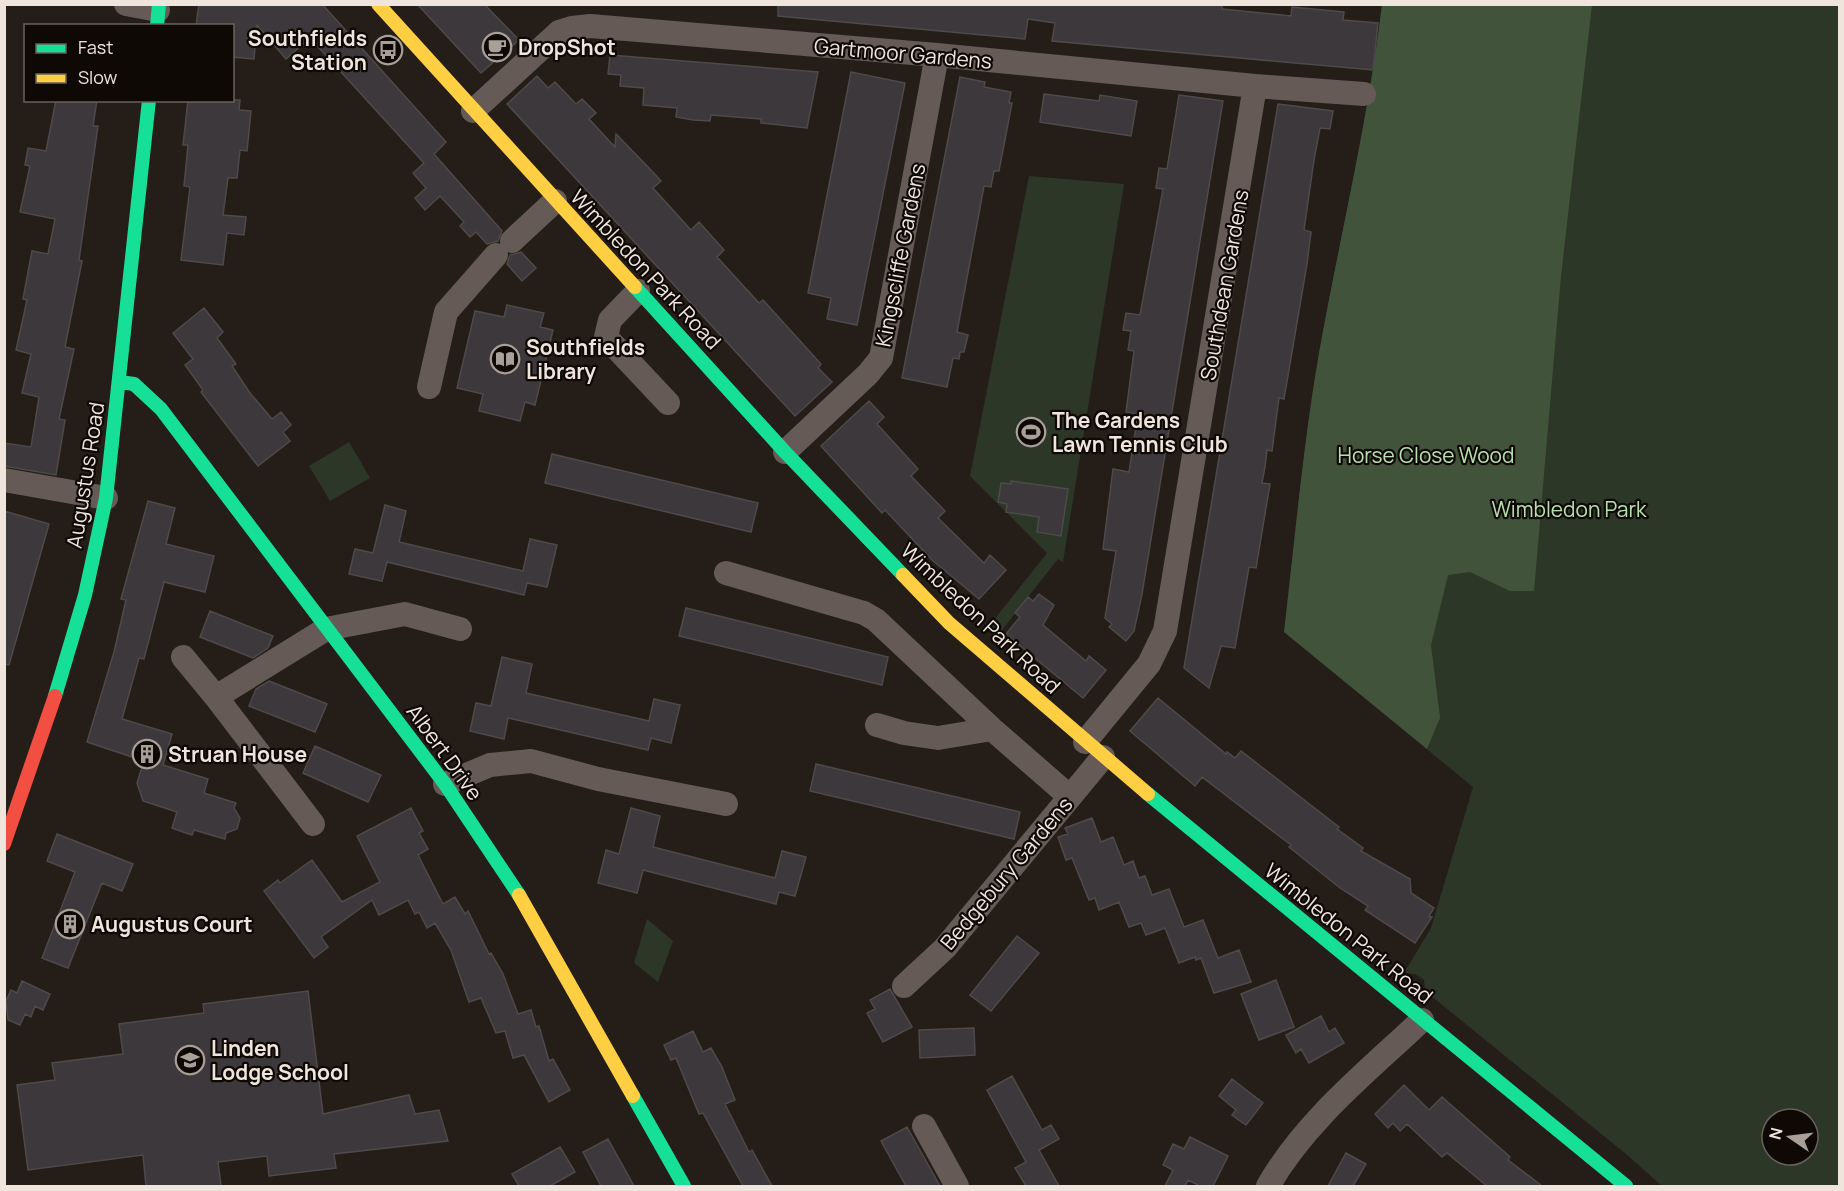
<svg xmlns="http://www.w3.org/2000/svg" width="1844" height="1191" font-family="Manrope,sans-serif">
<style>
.green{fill:#2c3728;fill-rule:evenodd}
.forest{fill:#42533b}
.building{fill:#3c383b;stroke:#4d4a4b;stroke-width:1.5}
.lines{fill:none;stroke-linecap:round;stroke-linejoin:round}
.street{stroke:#655a55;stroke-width:24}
.fast{stroke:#16e098;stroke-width:14}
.slow{stroke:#ffcf43;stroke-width:14}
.jam{stroke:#f24e42;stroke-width:14}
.labels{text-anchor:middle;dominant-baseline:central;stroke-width:4.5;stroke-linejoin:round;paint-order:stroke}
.poi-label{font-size:21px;font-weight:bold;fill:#efe5dd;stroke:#0f0905;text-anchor:start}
.street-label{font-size:21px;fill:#efe5dd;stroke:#0f0905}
.park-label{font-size:21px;fill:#b7e0ae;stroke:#0f0905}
</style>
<rect width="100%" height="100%" fill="#251e18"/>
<path class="green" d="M1382 5H1839V1186H1662L1626 1154 1425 991 1424 980 1415 974 1404 973 1431 928 1473 787 1284 632C1295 539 1303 445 1319 353 1340 236 1368 122 1382 5ZM1772 1119H1808V1155H1772Z
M1029 176 1124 184 1063 562 1058 559 998 635 989 626 1047 553 970 476Z
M349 442 370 478 330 501 309 466Z
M647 919 673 941 658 982 634 963Z"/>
<path class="forest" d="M1382 5H1592L1561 276 1534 591H1510L1470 572 1448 575 1431 645 1440 718 1427 749 1284 632C1295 539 1303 445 1319 353 1340 236 1368 122 1382 5Z"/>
<path class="building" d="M199 4H322L446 142 434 154 502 231 498 241 487 244 476 232 470 237 460 226 464 222 440 196 425 210 415 198 426 188 413 173 424 163 310 38 286 59 257 25 254 59 232 57V26H196Z
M417 4H484L519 40 481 73Z
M778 4H1222V9L1291 16 1292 7 1344 12 1343 20 1378 23 1373 70 1052 41 1055 23 1028 19 1025 39 778 16Z
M610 55 818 72 807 128 761 123V119L711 115 710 121 693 120 676 117 677 108 643 105 644 88 620 86 621 75 608 74Z
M851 72 905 83 857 325 827 319 831 298 808 293Z
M537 76 548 88 555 82 576 104 582 99 596 113 589 119 615 147 616 134 648 167 661 181 653 188 691 230 699 222 724 250 717 257 759 303 763 300 821 364 818 368 832 382 795 416 507 104Z
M960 77 985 82 984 87 1011 92 1009 103H1012L999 171H994L991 187 984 186 957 332 968 335 964 352H960L959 359 953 358 947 387 902 378Z
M1044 94 1099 101 1100 95 1137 101 1131 136 1040 122Z
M1179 95 1223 101 1142 594 1134 631 1126 641 1109 627 1112 624 1105 618 1116 551 1103 549 1113 469 1129 472 1138 414 1126 412 1134 351 1128 350 1131 331 1123 330 1126 313 1140 315 1163 189 1156 188 1159 168 1167 169Z
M56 100H97L93 126H98L79 260 82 261 65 347 74 349 59 419 65 420 56 475 4 466V443L31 447 39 397 22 393 31 354 16 350 27 300 23 299 32 251 48 254 55 219 20 212 30 166 25 165 28 148 46 151Z
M188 100H240L239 110 251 111 247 151 240 150 237 178H228L223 215 246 217 244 235 227 233 223 265 181 260 190 187 184 186 188 145H183Z
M1278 104 1333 111 1330 129 1320 128 1314 160 1304 230 1311 232 1307 264 1284 399 1279 398 1272 451 1267 450 1265 467 1262 483 1270 484 1256 568 1249 567 1235 648 1221 646 1209 688 1184 668Z
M521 252 536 268 522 281 507 264 510 255Z
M507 305 544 313 540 327 553 330 535 405 525 402 520 421 479 411 483 394 457 388 475 311 504 317Z
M204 308 223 332 217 338 236 364 232 366 250 393 272 419 281 412 291 425 283 432 290 441 258 466 201 392 203 390 185 365 193 359 173 333Z
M869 401 884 417 877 424 918 469 911 476 945 511 938 518 984 563 990 555 1006 570 979 599 932 560 885 510 882 513 821 446Z
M552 454 758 503 751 532 545 483Z
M1011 481 1068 489 1061 536 1037 532 1039 517 1006 512 1007 504 998 502 1001 483 1011 484Z
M148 501 175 508 166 544 214 556 205 592 164 582 144 659 139 658 122 719 172 734 163 765 208 779 204 793 236 803 234 808 240 818 237 829 226 833 225 839 194 830 192 835 172 828 177 812 143 801 137 783 144 761 87 742 114 652 126 600 121 599Z
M385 505 406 511 399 542 523 571 530 539 557 545 547 587 527 583 524 595 387 562 382 581 349 574 355 549 373 553Z
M4 511 49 524 9 665 4 664Z
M1039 594 1054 605 1043 625 1086 661 1089 656 1106 670 1083 698 1006 634 1020 617 1015 613 1028 597 1033 601Z
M686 608 888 657 882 685 679 636Z
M210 611 273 636 268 648 253 658 200 637Z
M502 657 532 664 526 693 649 721 654 699 680 705 671 743 651 738 648 750 508 718 504 739 470 731 476 703 491 706Z
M269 681 327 704 315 732 249 706 256 689Z
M1158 698 1226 754 1227 752 1235 758 1241 751 1339 827 1337 829 1363 848 1361 851 1410 879 1411 893 1434 908 1429 916 1432 917 1415 943 1365 910 1368 906 1340 888 1289 847 1291 845 1202 777 1195 786 1130 731Z
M315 746 381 775 368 802 303 773Z
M816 764 1020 812 1014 839 810 791Z
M411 808 423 831 419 833 428 849 418 855 443 904 455 897 465 914 468 911 489 954 491 953 503 974 518 1014 531 1010 536 1027 539 1026 549 1061 553 1059 570 1090 549 1102 524 1055 513 1058 505 1031 496 1033 481 998 469 1002 451 950 435 923 427 928 419 912 415 914 408 900 379 915 372 900 321 937 328 947 314 958 264 891 278 880 280 883 312 860 342 902 380 882 357 836Z
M631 808 660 816 653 847 775 878 782 851 806 857 795 896 779 892 776 904 643 870 637 893 598 883 606 850 619 854Z
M1092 818 1101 842 1113 837 1124 865 1133 861 1139 878 1145 876 1152 895 1169 889 1184 927 1203 920 1218 958 1239 950 1251 982 1214 993 1201 958 1196 960 1195 957 1179 963 1165 928 1146 935 1141 923 1129 927 1119 902 1099 910 1095 898 1089 900 1072 858 1066 860 1058 837 1068 834 1065 828Z
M57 834 133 864 122 891 102 883 68 968 42 958 75 872 47 861Z
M1017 936 1039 953 991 1011 970 995Z
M1276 980 1294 1027 1259 1040 1241 994Z
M22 981 50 994 43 1010 35 1006 31 1017 25 1014 20 1025 8 1020 6 1001 11 990 17 993Z
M890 989 912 1027 883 1042 867 1013 875 1009 870 1000Z
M308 991 323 1114 409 1095 415 1114 439 1110 448 1141 334 1154 336 1168 269 1176 267 1156 218 1162 221 1186H146L143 1155 28 1170 17 1085 55 1080 52 1063 123 1054 119 1024 204 1013 203 1004Z
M1321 1016 1329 1032 1335 1028 1344 1043 1309 1063 1301 1049 1296 1053 1286 1035Z
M974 1028 975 1055 920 1058 919 1030Z
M693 1031 703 1052 711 1048 722 1067 735 1100 725 1104 749 1152 752 1150 772 1186H743L703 1113 699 1114 676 1058 671 1060 664 1045Z
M1012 1076 1042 1130 1051 1125 1059 1139 1039 1150 1059 1186H1026L1015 1168 1026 1162 987 1090Z
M1232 1079 1263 1103 1246 1125 1232 1115 1236 1110 1219 1096Z
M1404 1085 1429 1110 1442 1097 1510 1157 1508 1160 1542 1186H1487L1447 1153 1442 1157 1407 1124 1400 1131 1393 1123 1388 1128 1375 1114Z
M907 1127 940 1186H906L881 1141Z
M1190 1137 1228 1156 1213 1186H1200L1188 1180 1185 1186H1165L1173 1170 1163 1165 1173 1144 1184 1149Z
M608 1139 634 1186H601L583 1152Z
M560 1147 575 1172 550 1186H519L512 1174Z
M1346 1153 1366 1164 1353 1186H1328Z"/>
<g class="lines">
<path class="street" d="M126 4 158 10
M473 111 559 32 572 28 590 26 937 55 1255 86 1364 94
M512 241 555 201
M638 291 610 320 606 337 668 403
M429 387 446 312 496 255
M785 452 868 374 881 358 937 55
M4 480 106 498
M726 573 864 613 876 620 992 729 1070 797
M183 657 216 697
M877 725 904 733 938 738 992 729
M1085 742 1149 664 1165 631 1255 86
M445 784 490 765 531 761 598 779 726 804
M313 824 216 697 326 629 405 614 460 629
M904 986 945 948 1103 757
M924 1126 957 1186
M1268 1186C1306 1120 1367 1072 1422 1020"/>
<path class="fast" d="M157 26 159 4
M635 287 785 452 903 575
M120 382 134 384 161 409 445 784 519 895
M55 696 85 595 106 498 149 100
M1148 794 1626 1186
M633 1096 684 1186"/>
<path class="slow" d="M378 4 635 287
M903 575 949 623 1148 794
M519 895 633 1096"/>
<path class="jam" d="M4 844 55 696"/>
</g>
<defs>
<g id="cafe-ring" transform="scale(1.5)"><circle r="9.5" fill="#0f0905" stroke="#a89f98" stroke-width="1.5"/><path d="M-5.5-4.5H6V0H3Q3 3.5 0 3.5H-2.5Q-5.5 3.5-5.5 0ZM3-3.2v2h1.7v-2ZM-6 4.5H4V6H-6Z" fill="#a89f98"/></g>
<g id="bus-ring" transform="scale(1.5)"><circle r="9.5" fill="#0f0905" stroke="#a89f98" stroke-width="1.5"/><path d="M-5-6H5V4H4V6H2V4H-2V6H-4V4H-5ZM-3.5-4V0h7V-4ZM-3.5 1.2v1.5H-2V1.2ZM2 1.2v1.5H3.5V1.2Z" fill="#a89f98"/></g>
<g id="library-ring" transform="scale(1.5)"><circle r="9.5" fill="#0f0905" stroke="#a89f98" stroke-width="1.5"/><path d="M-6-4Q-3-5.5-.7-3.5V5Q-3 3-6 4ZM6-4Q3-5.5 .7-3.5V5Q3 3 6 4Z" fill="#a89f98"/></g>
<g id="stadium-ring" transform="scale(1.5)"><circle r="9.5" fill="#0f0905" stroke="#a89f98" stroke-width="1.5"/><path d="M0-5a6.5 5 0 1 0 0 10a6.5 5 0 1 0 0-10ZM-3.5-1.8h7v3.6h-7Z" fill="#a89f98"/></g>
<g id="building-ring" transform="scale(1.5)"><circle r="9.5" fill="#0f0905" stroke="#a89f98" stroke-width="1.5"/><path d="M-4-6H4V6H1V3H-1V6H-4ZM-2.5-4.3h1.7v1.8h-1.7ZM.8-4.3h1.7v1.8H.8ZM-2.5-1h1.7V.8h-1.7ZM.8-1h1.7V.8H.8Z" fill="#a89f98"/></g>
<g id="school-ring" transform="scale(1.5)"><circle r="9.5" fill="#0f0905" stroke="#a89f98" stroke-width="1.5"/><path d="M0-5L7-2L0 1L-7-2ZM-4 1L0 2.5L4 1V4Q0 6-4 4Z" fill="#a89f98"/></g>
</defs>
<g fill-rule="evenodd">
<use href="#cafe-ring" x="497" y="47"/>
<use href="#bus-ring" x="388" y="50"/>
<use href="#library-ring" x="505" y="359"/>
<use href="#stadium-ring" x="1031" y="432"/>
<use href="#building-ring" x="147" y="754"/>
<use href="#building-ring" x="70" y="924"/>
<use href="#school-ring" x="190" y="1060"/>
</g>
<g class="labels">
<g class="poi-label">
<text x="367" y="38" text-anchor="end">Southfields<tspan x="367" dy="24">Station</tspan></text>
<text x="518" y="47">DropShot</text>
<text x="526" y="347">Southfields<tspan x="526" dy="24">Library</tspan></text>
<text x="1052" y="420">The Gardens<tspan x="1052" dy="24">Lawn Tennis Club</tspan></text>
<text x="168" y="754">Struan House</text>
<text x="91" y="924">Augustus Court</text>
<text x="211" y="1048">Linden<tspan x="211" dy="24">Lodge School</tspan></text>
</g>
<g class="street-label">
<text transform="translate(903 53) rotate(5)">Gartmoor Gardens</text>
<text transform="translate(900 255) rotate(-79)">Kingscliffe Gardens</text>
<text transform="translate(646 269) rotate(47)">Wimbledon Park Road</text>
<text transform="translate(1224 285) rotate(-80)">Southdean Gardens</text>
<text transform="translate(85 475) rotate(-81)">Augustus Road</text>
<text transform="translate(981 618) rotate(43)">Wimbledon Park Road</text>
<text transform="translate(445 752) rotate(54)">Albert Drive</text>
<text transform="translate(1006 873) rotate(-50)">Bedgebury Gardens</text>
<text transform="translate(1349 933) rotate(39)">Wimbledon Park Road</text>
</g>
<g class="park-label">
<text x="1426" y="455">Horse Close Wood</text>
<text x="1569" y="509">Wimbledon Park</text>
</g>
</g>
<rect width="1844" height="1191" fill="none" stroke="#efe5dd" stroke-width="12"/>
<rect x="24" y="24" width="210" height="78" fill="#0f0905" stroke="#69615b" stroke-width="1.5"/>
<rect x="36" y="44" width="30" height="9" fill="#16e098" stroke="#69615b" stroke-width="1.5"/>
<text x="78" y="54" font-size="18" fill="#efe5dd">Fast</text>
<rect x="36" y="74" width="30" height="9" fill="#ffcf43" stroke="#69615b" stroke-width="1.5"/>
<text x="78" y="84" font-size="18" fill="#efe5dd">Slow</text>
<g transform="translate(1790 1137) rotate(284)"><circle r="28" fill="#0f0905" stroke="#69615b" stroke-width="1.5"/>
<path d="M0-4.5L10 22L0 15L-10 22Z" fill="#a89f98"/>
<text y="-9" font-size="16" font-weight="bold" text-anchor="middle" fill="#efe5dd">N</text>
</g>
</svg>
